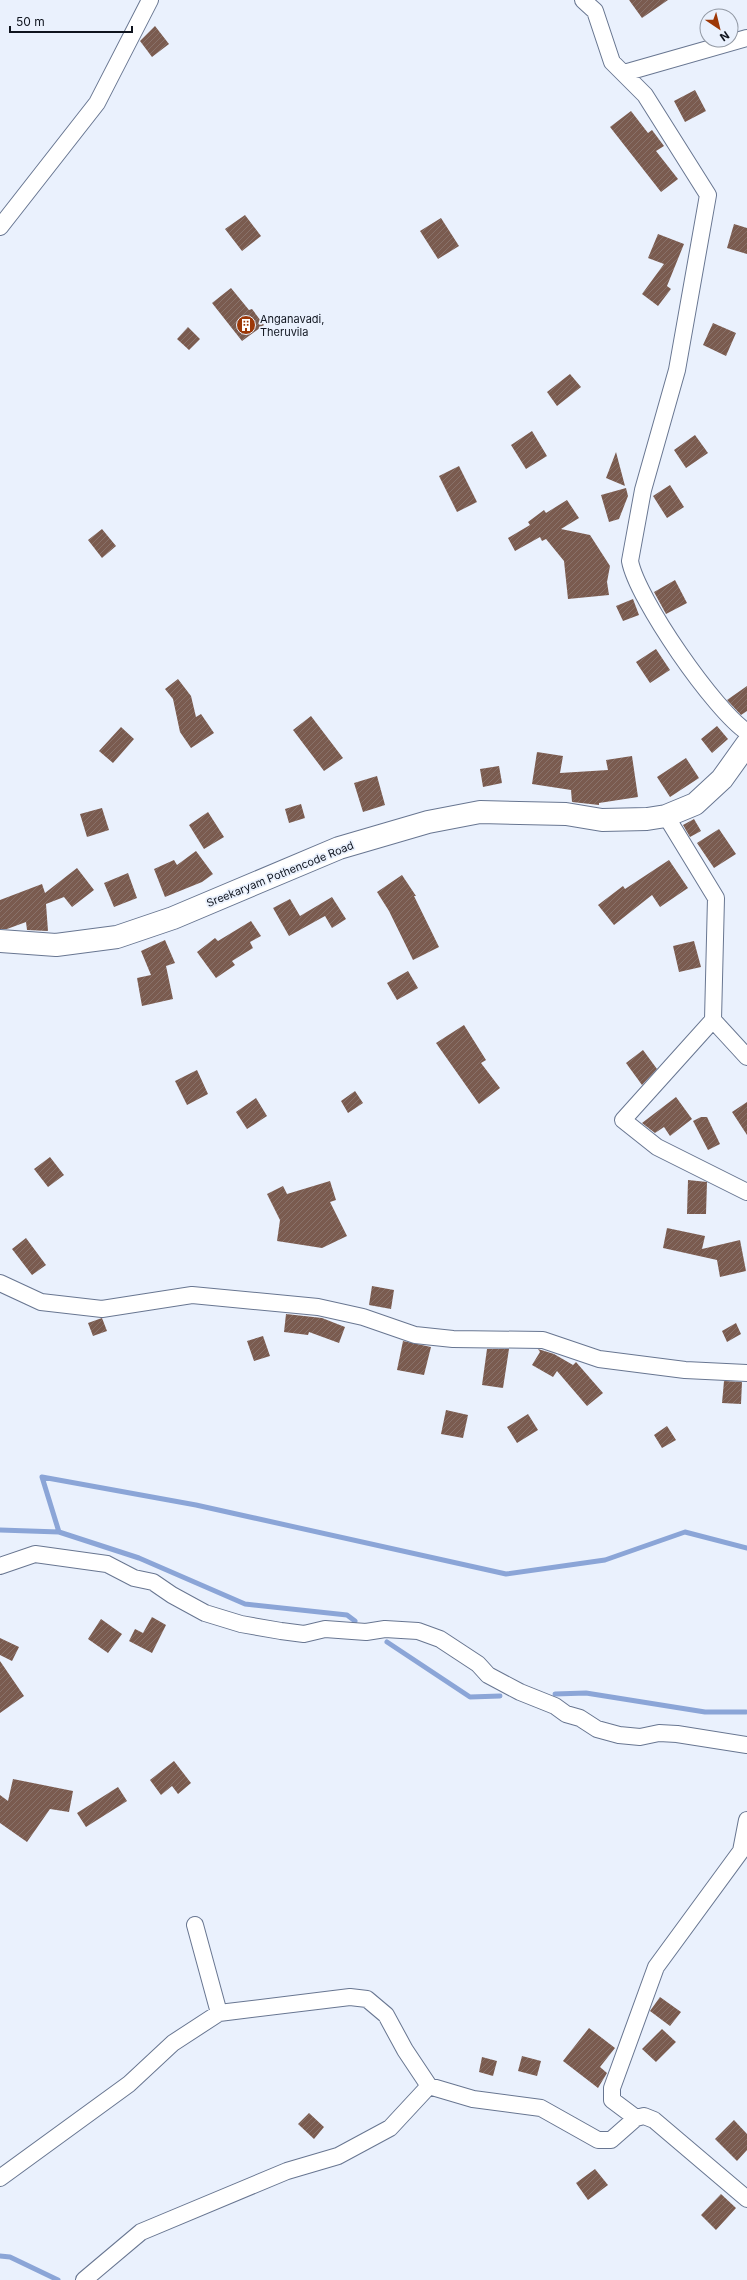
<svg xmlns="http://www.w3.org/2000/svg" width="747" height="2280" font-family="Inter,sans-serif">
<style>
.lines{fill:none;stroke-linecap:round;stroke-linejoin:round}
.stream{stroke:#8ba5d7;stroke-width:5}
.building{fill:url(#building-hatch)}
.street-casing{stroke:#687691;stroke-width:18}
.secondary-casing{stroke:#687691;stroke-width:24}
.street{stroke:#fff;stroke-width:16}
.secondary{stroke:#fff;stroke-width:22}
.labels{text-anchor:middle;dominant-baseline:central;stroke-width:3.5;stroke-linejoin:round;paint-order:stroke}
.poi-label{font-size:11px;fill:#0f141e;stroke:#eaf1fd;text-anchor:start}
.street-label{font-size:11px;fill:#0f141e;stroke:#eaf1fd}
</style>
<defs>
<pattern id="building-hatch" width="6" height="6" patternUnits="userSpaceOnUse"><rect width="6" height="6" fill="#7a5b4f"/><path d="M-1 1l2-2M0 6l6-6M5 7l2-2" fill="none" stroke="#89726a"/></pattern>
</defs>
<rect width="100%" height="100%" fill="#eaf1fd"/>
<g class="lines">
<path class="stream" d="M0 1530 59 1532 42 1477 196 1505 506 1574 605 1560 685 1532 747 1548
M59 1532 139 1558 245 1604 347 1615 355 1621
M387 1642 470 1697 500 1696
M555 1694 586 1693 705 1712H746
M0 2256 10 2257 58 2280"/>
</g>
<path class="building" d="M629 0H668L642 18Z
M155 26 169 44 152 57 140 41Z
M695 90 706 111 685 122 674 101Z
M631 111 648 133 652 130 664 146 656 151 678 179 661 192 610 127Z
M245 215 261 236 242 251 225 229Z
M441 218 459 246 438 259 420 231Z
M734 224 747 228V254L727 248Z
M658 234 684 244 667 286 671 289 658 306 642 294 664 264 648 258Z
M231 288 249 310 252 309 264 325 242 341 212 303Z
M713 323 736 333 726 356 703 345Z
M188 327 200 339 189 350 177 339Z
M570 374 581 387 557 406 547 392Z
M532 431 547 456 526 469 511 445Z
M695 435 708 453 686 468 674 450Z
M616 452 625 486 606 478Z
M459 466 477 502 457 512 439 476Z
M670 485 684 507 667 518 653 496Z
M626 488 628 496 619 519 609 522 601 495Z
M567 500 579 518 561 529 590 535 610 566 607 582 609 595 568 599 564 561 546 539 542 541 540 537 515 551 508 538 530 525 528 522 544 510 546 513Z
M102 529 116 546 102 558 88 540Z
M675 580 687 603 666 614 654 592Z
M633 599 639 615 623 621 616 606Z
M656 649 670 670 650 683 636 662Z
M178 679 191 696 196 717 201 714 214 733 191 748 180 732 173 699 165 689Z
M747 686V711L741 715 727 700Z
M311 716 343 758 324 771 293 730Z
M717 726 728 739 712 753 701 739Z
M121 727 134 739 113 763 99 751Z
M537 752 563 756 560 773 608 770 606 760 632 756 638 797 599 803V805L572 802 571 790 532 784Z
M686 758 699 778 670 797 657 777Z
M499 766 502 783 483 787 480 769Z
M377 776 385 805 363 812 354 783Z
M301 804 305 818 289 823 285 809Z
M102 808 109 830 87 837 80 814Z
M208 812 224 837 204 849 189 825Z
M694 819 701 831 690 837 683 825Z
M719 829 736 854 714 868 697 843Z
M196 851 213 874 202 882 165 897 154 869 174 860 177 865Z
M669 860 688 888 660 907 652 895 614 925 598 905 623 886 625 889Z
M77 868 94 890 72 907 64 897 46 904 48 931 27 930 26 922 7 929H0V900L42 884 45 893Z
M128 873 137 898 114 907 104 883Z
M402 875 416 896H414L439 947 413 960 389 911 377 892Z
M332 897 346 919 332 928 325 916 289 936 273 908 290 899 300 916Z
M251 921 261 936 250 942 253 948 232 961 235 965 216 978 197 952 215 938 218 941Z
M165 940 175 963 166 966 173 999 142 1006 137 978 151 975 141 951Z
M694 941 701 967 679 972 673 946Z
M408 971 418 988 397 1000 387 983Z
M464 1025 486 1060 481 1063 500 1088 479 1104 436 1043Z
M643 1050 657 1069 642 1085 626 1063Z
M197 1070 208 1094 187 1105 175 1081Z
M355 1091 363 1103 348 1113 341 1101Z
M676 1097 692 1119 670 1136 664 1127 655 1133 642 1123Z
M256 1098 267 1116 247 1129 236 1112Z
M747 1102V1135L732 1112Z
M701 1117H707L720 1144 708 1150 693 1121Z
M50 1157 64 1175 48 1187 34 1169Z
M688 1180 707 1182 706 1214H687Z
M330 1181 336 1200 330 1202 347 1236 322 1248 277 1241 280 1220 267 1194 283 1186 287 1194Z
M667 1228 705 1236 702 1249 740 1240 746 1271 720 1277 717 1260 663 1248Z
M26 1238 46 1265 32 1275 12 1249Z
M372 1286 394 1290 391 1309 369 1305Z
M286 1314 322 1318 345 1327 339 1343 309 1332 308 1335 284 1332Z
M102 1318 107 1331 93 1336 88 1323Z
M736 1323 741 1334 727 1342 722 1331Z
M263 1336 270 1356 254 1361 247 1341Z
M403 1341 431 1347 424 1375 397 1370Z
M487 1349H509L503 1388 482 1385Z
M538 1349 554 1354 573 1365 576 1362 603 1393 587 1406 557 1371 553 1377 532 1365 540 1352Z
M724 1381 742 1382 741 1404 722 1403Z
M446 1410 468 1415 463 1438 441 1434Z
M528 1414 538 1430 517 1443 507 1427Z
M667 1426 676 1440 662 1448 654 1435Z
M152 1617 166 1625 152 1653 129 1641 135 1629 143 1633Z
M101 1619 122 1634 108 1653 88 1639Z
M0 1638 19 1647 12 1661 0 1655Z
M0 1661 24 1696 0 1713Z
M174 1761 191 1783 178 1794 172 1786 161 1795 150 1780Z
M13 1779 73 1791 69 1812 50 1809 27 1842 0 1823V1795L8 1801Z
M118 1787 127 1801 86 1827 77 1813Z
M660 1997 681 2012 670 2026 650 2011Z
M589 2028 615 2048 600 2067 607 2073 598 2088 563 2061Z
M662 2029 676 2042 656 2062 642 2049Z
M522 2056 541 2061 537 2076 518 2071Z
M482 2057 497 2061 493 2076 479 2072Z
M309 2113 324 2127 314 2139 298 2124Z
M734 2120 747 2134V2150L737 2161 715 2139Z
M595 2169 608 2185 588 2200 576 2183Z
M721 2194 736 2208 716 2230 701 2215Z"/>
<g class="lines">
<g class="street-casing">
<path id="street" d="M583 0 595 11 612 62 645 95 708 195 677 370 643 490 630 561C637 599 715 711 747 732
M624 73 747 38
M0 227 97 103 150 0
M666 816 716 898 713 1020 623 1120 657 1147 747 1192
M713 1020 747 1057
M0 1283 41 1302 102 1309 192 1295 318 1307 363 1317 415 1335 453 1339 543 1340 599 1359 685 1370 747 1373
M0 1566 35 1554 107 1564 134 1578 153 1582 172 1595 205 1613 241 1624 281 1631 304 1634 325 1629 366 1632 385 1629 418 1631 440 1639 478 1664 488 1675 520 1692 555 1706 566 1714 580 1718 597 1729 619 1735 640 1737 659 1733 677 1734 747 1745
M195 1925 219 2013
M636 2118 612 2100V2088L656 1967 741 1851 747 1820
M0 2178 129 2084 173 2043 219 2013 350 1997 367 1999 386 2015 405 2050 429 2086 473 2099 541 2108 598 2140H611L636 2118 644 2116 654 2120 747 2199
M84 2280 141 2232 287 2171 338 2156 390 2128 429 2086"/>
</g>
<g class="secondary-casing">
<path id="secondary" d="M0 941 56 945 117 937 173 918 339 848 428 822 480 812 566 814 602 820 647 819 666 816 695 804 722 779 747 744"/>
</g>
<use href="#street" class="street"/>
<use href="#secondary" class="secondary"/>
</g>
<defs>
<g id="building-disc" transform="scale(1)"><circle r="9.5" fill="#9d3807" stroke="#eaf1fd"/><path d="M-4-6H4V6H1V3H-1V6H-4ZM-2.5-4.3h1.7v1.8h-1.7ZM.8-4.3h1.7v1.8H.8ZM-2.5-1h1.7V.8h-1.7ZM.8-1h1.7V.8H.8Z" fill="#fff"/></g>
</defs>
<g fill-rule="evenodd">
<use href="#building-disc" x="246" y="325"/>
</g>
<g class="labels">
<g class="poi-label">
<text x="260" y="319">Anganavadi,<tspan x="260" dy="13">Theruvila</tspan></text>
</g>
<g class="street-label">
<text transform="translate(280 874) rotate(-22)">Sreekaryam Pothencode Road</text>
</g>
</g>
<g transform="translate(719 28) rotate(145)"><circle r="19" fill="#eaf1fd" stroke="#9299a4"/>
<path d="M0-3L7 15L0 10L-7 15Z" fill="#9d3807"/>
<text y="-6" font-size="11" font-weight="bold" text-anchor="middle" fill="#0f141e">N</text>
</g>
<path d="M10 26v6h122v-6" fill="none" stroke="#0f141e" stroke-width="2"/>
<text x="16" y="26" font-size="12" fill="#0f141e" stroke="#eaf1fd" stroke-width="3" paint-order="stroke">50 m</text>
</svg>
